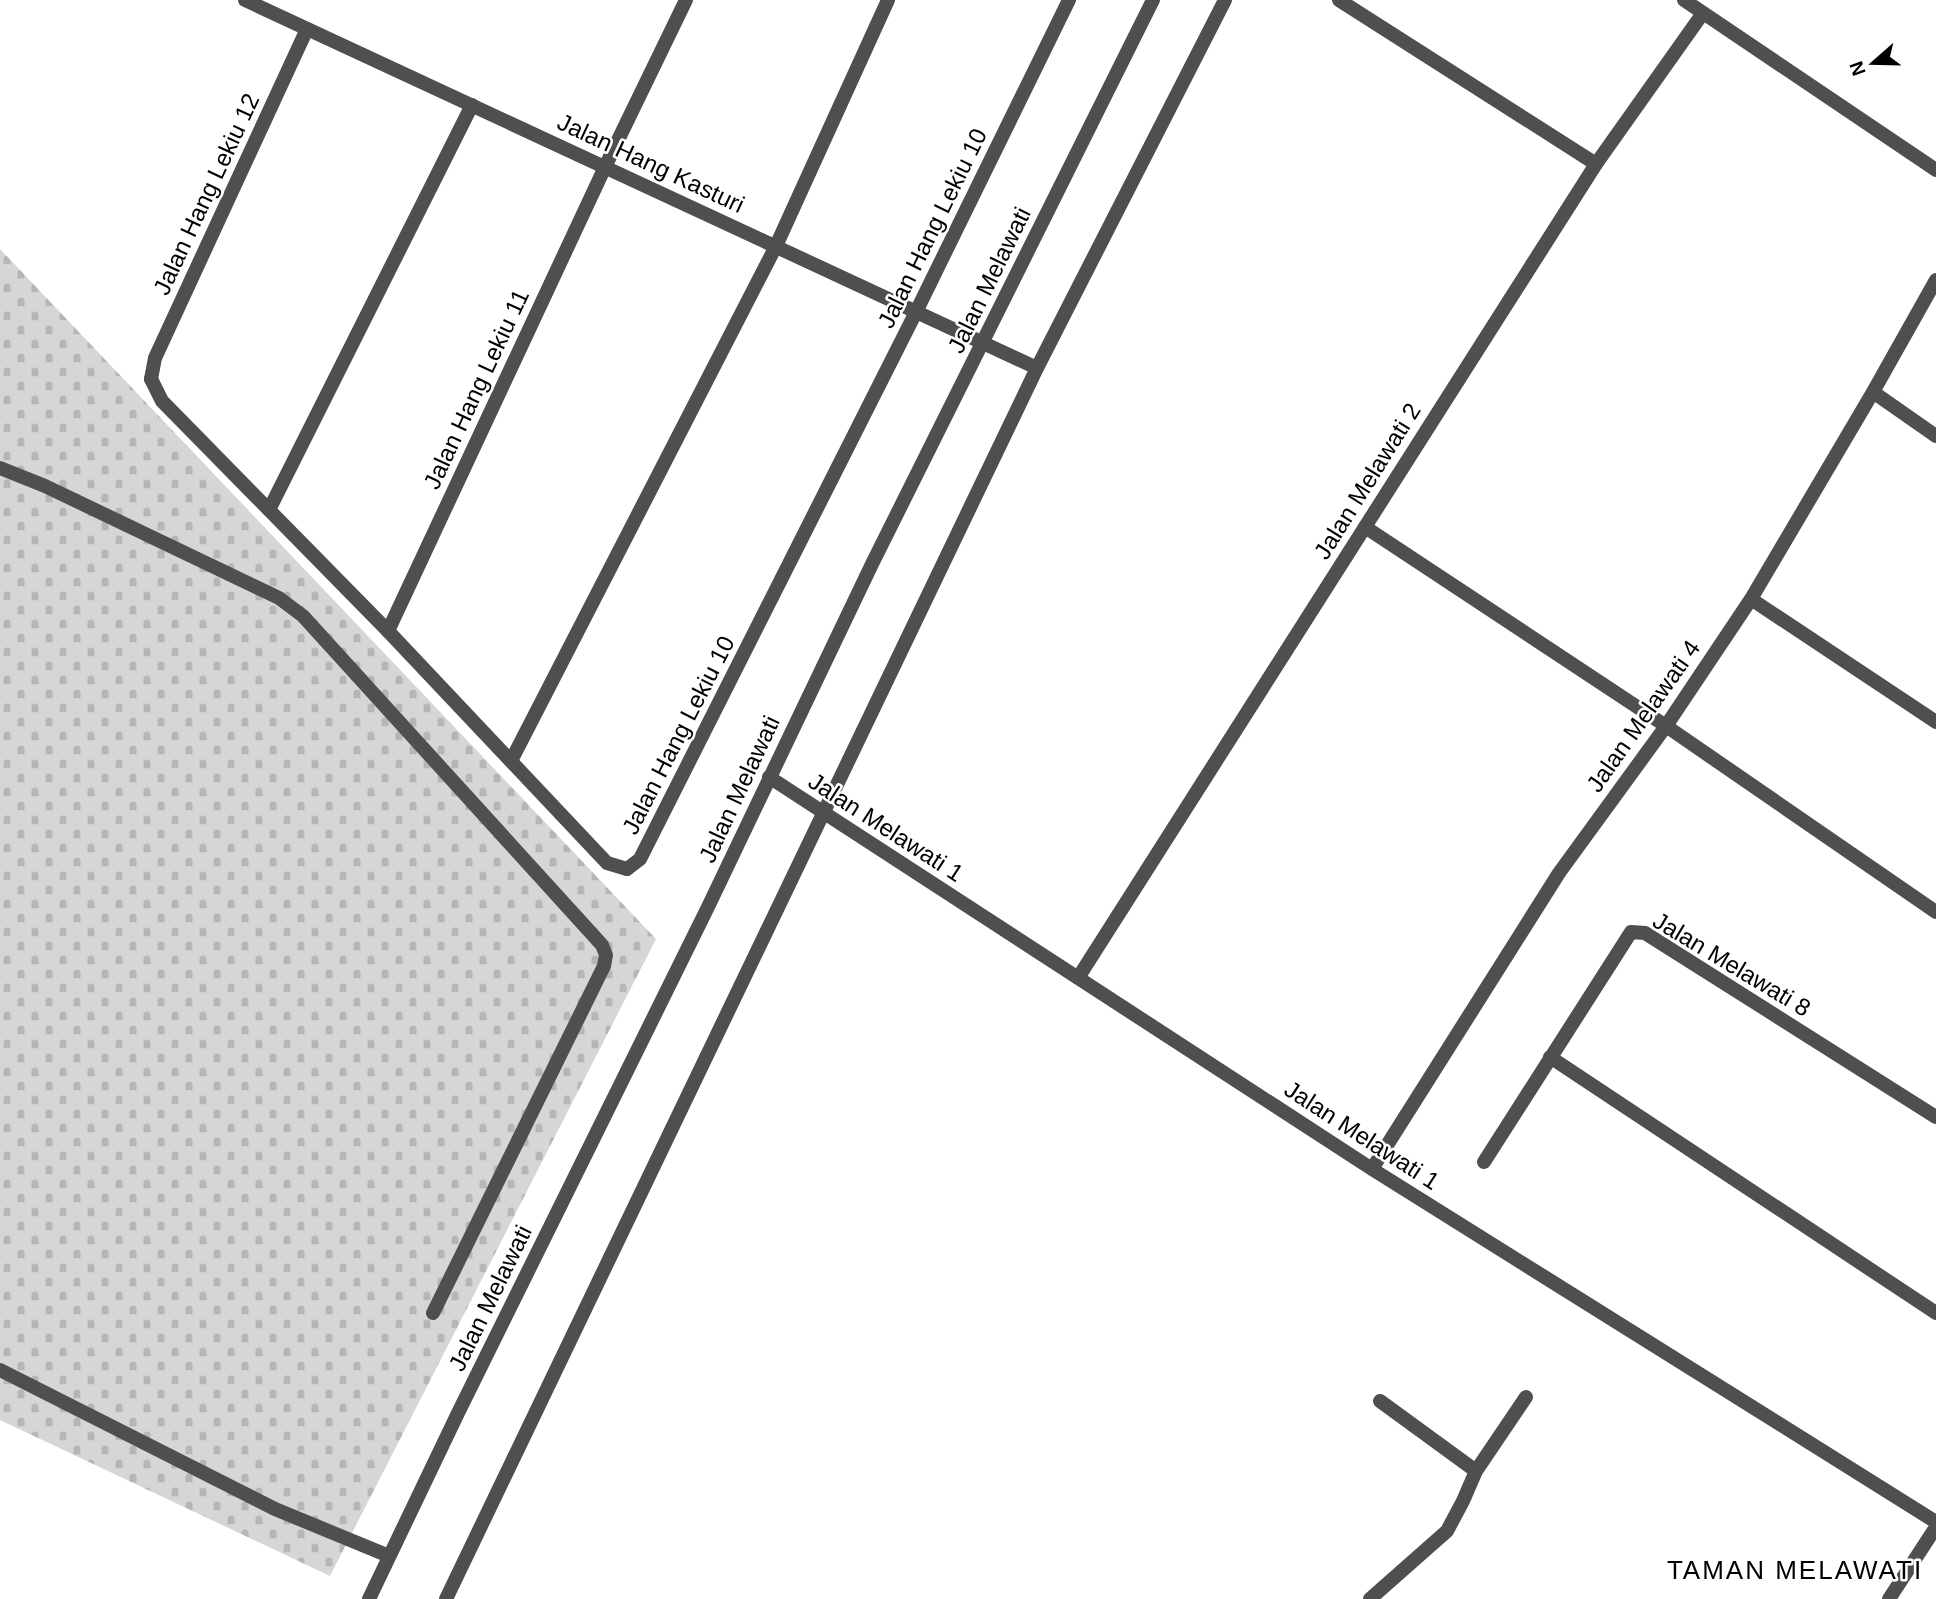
<svg xmlns="http://www.w3.org/2000/svg" width="1936" height="1599" font-family="Arial,sans-serif">
<style>
.cemetery{fill:url(#cemetery-stones)}
.lines{fill:none;stroke-linecap:round;stroke-linejoin:round}
.service{stroke:#4f4f4f;stroke-width:14}
.minor{stroke:#4f4f4f;stroke-width:14}
.tertiary{stroke:#4f4f4f;stroke-width:14}
.labels{text-anchor:middle;dominant-baseline:central;stroke-width:5;stroke-linejoin:round;paint-order:stroke}
.street-label{font-size:24px;fill:#000;stroke:#fff}
.neighbourhood-label{font-size:26px;letter-spacing:2px;fill:#000;stroke:#fff}
</style>
<defs>
<pattern id="cemetery-stones" width="16" height="16" patternUnits="userSpaceOnUse" patternTransform="scale(1.75)"><rect width="16" height="16" fill="#d6d6d6"/><path d="M2 7V4a2 2 0 0 1 4 0v3zM10 15v-3a2 2 0 0 1 4 0v3z" fill="#b6b6b6"/></pattern>
</defs>
<rect width="100%" height="100%" fill="#fff"/>
<path class="cemetery" d="M0 249 656 939 330 1576 0 1420Z"/>
<g class="lines">
<path class="service" d="M1339 0 1596 164
M151 379 162 401 388 631 607 863 627 869
M0 468 45 486 279 598 303 616 602 945 606 955 604 966 433 1313
M269 510 472 105
M1365 527 1666 726 1936 912
M511 761 776 246 888 0
M1550 1057 1936 1313
M0 1370 275 1509 389 1556"/>
<path class="minor" d="M1684 0 1936 170
M151 379 155 358 307 29
M1873 392 1936 436
M1751 599 1936 722
M388 631 605 167 686 0
M769 777 1372 1169 1936 1522
M627 869 640 859 916 312 1069 0
M1078 978 1596 164 1703 13
M1484 1162 1631 932 1645 933 1936 1117
M1372 1169 1559 873 1666 726 1751 599 1873 392 1936 280
M1476 1471 1526 1397
M1370 1599 1447 1531 1463 1501 1476 1471 1380 1401
M1889 1599 1936 1527"/>
<path class="tertiary" d="M245 0 1037 368
M369 1599 458 1413 708 907 872 564 1153 0
M446 1599 1037 368 1225 0"/>
</g>
<g class="labels">
<g class="street-label">
<text transform="translate(651 163) rotate(25)">Jalan Hang Kasturi</text>
<text transform="translate(206 194) rotate(-65)">Jalan Hang Lekiu 12</text>
<text transform="translate(932 228) rotate(-64)">Jalan Hang Lekiu 10</text>
<text transform="translate(989 280) rotate(-64)">Jalan Melawati</text>
<text transform="translate(476 389) rotate(-65)">Jalan Hang Lekiu 11</text>
<text transform="translate(1367 481) rotate(-58)">Jalan Melawati 2</text>
<text transform="translate(1643 716) rotate(-55)">Jalan Melawati 4</text>
<text transform="translate(678 735) rotate(-63)">Jalan Hang Lekiu 10</text>
<text transform="translate(739 789) rotate(-65)">Jalan Melawati</text>
<text transform="translate(886 827) rotate(33)">Jalan Melawati 1</text>
<text transform="translate(1732 964) rotate(31)">Jalan Melawati 8</text>
<text transform="translate(1362 1135) rotate(33)">Jalan Melawati 1</text>
<text transform="translate(490 1298) rotate(-64)">Jalan Melawati</text>
</g>
<g class="neighbourhood-label">
<text x="1795" y="1570">TAMAN MELAWATI</text>
</g>
</g>
<g transform="translate(1873 63) rotate(250)" stroke="#ffffff" stroke-width="5" paint-order="stroke">
<path d="M0-5L12 26L0 18L-12 26Z" fill="#000000"/>
<text y="-10" font-size="19" font-weight="bold" text-anchor="middle" fill="#000000">N</text>
</g>
</svg>
